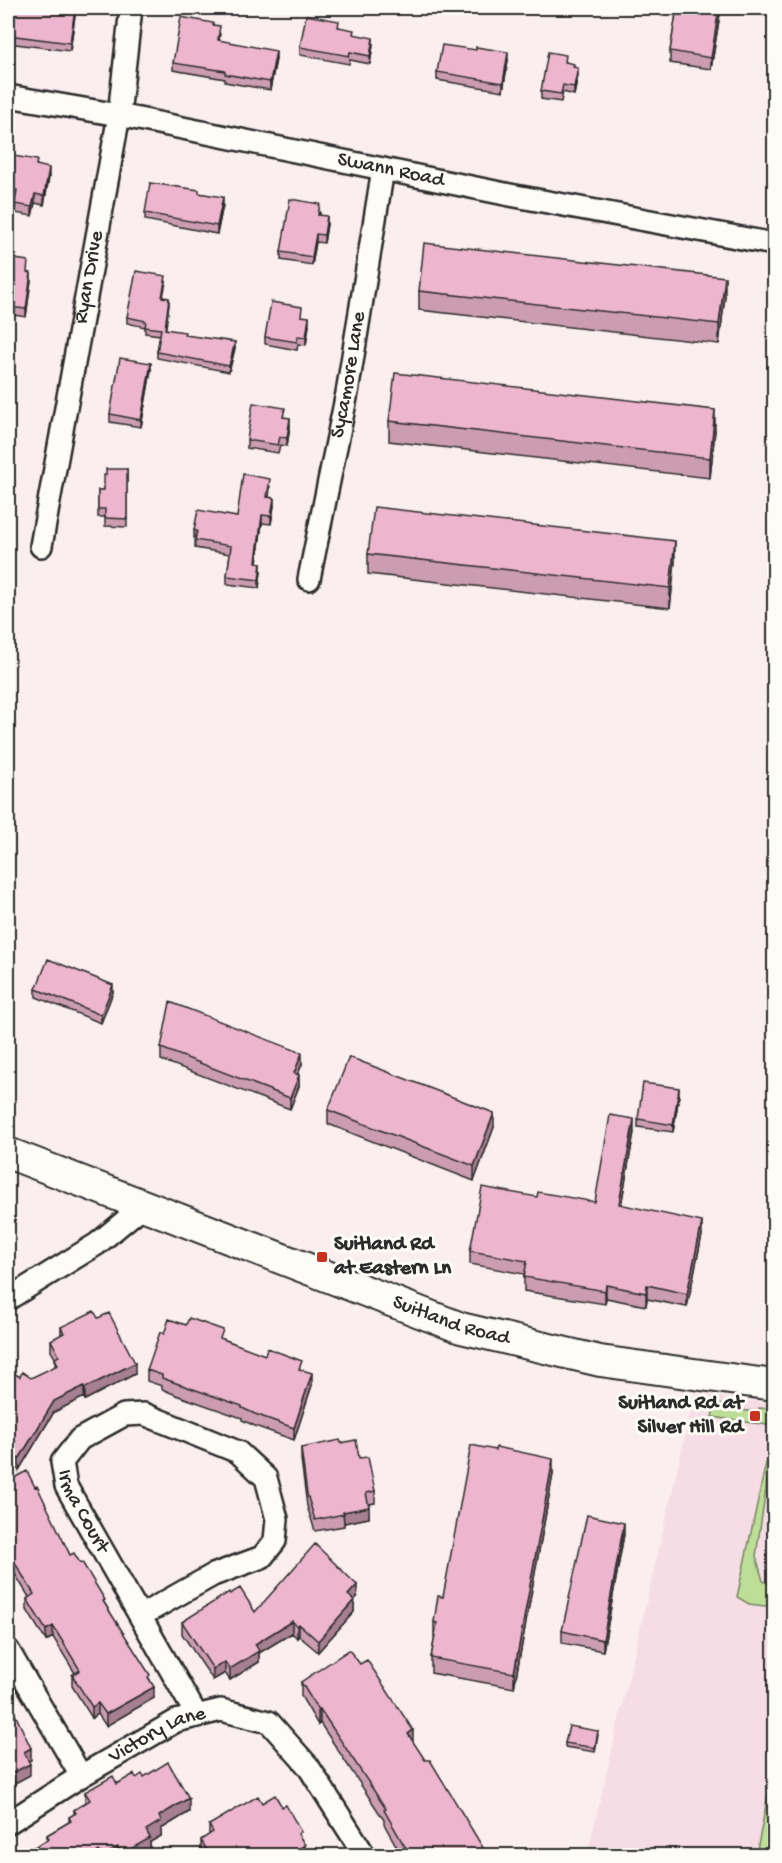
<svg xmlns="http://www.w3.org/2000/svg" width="782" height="1863" font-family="'Gochi Hand',sans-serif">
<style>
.built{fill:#f6dde5}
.green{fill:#bdde97;stroke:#748461;stroke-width:1.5}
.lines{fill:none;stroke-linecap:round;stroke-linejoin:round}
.street-casing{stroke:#2b2b2b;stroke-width:26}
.secondary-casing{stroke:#2b2b2b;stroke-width:34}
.street{stroke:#fdfcf7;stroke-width:21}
.secondary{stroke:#fdfcf7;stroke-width:30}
.wall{fill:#cc9db1;stroke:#2b2b2b;stroke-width:1.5}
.shaded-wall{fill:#a67f90;stroke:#2b2b2b;stroke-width:1.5}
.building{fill:#edb6ce;stroke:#2b2b2b;stroke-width:1.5}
.poi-dot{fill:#c8321e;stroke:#fdfcf7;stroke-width:2}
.labels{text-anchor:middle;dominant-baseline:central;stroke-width:6;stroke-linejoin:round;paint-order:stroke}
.street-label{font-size:21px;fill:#2b2b2b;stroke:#fdfcf7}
.poi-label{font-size:21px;font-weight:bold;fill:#2b2b2b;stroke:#fdfcf7;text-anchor:start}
</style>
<rect width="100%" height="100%" fill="#faeeef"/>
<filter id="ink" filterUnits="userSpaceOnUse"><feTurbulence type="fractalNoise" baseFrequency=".0167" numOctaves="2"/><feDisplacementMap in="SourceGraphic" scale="12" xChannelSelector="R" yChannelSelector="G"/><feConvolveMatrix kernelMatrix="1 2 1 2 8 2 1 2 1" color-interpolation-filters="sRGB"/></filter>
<g filter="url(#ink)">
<path class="built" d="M695 1394 774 1403V1855L587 1856Z"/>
<path class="green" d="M715 1404 739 1406V1410L758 1412 759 1408 774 1409V1460L770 1461 756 1556 763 1581 774 1585V1607L749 1604 737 1597 774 1426 712 1417Z
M774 1765V1824L768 1855H756Z"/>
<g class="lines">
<g class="street-casing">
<g id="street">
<path id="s1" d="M8 96 119 115 510 195 774 244"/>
<path id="s2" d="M41 546 119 115 131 8"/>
<path id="s3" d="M309 579 347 393 383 169"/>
<path d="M8 1299 97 1244 143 1206"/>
<path id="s4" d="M140 1616 213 1575 262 1557 275 1541 277 1519 266 1478 238 1452 144 1414 124 1415 80 1439 62 1462 66 1486 197 1716"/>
<path d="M8 1650 81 1776"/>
<path id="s5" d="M8 1823 81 1776 176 1721 221 1710 269 1722 308 1766 365 1856"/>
</g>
</g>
<g class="secondary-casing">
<g id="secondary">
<path id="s6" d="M8 1153 461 1328 600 1361 774 1385"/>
</g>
</g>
<use href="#street" class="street"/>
<use href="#secondary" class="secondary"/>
</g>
<path class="wall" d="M8 8H76L70 51 8 43Z
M677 8H721L711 69 670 63V51Z
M213 25 220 34 219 40 276 59 270 90 225 82V79L173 70V63Z
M339 27 354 34 373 45 370 64 350 60 349 64 300 55V47Z
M508 60 503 91 437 80V72Z
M566 62 574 67 578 75 574 95 563 92 561 102 541 99V91Z
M8 155 37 165 49 177 44 205 35 203 32 216 15 213 16 199 8 197Z
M199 193 223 205 217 234 145 220V213Z
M320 212V215L327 224 324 243 316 242 312 265 281 260V252Z
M8 258 28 272 31 280 26 317 8 314Z
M166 282 163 297 169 304 165 329 235 348 229 372 157 358V352L160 335 145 333V327L127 323V317Z
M419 291 725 296 719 344 419 310Z
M302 316 309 325 306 345 298 344 297 350 265 344V337Z
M151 370 141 427 110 422V414Z
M284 417 290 426 287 446 280 445 278 453 247 448V440Z
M389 421 715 430 710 478 389 441Z
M127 469V527L105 526V517H98V490H104L106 475Z
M270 487 269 498 274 506 271 524 262 523 257 562 261 571 259 588 227 584V576L230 554 195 548V538H194V530L237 517Z
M368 554 675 561 670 608 368 574Z
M36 989 113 992 101 1023 36 997Z
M161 1048 302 1064 298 1074 299 1086 290 1109 161 1060Z
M679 1096 673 1132 638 1127V1119Z
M328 1110 494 1127 474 1181 328 1124Z
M634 1132 621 1205 702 1235 687 1307 647 1299 646 1306 606 1298 605 1304 524 1291V1274L470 1264V1251L537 1197 595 1202Z
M98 1318 135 1374 85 1400 84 1397 54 1412 19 1470 8 1464V1370L20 1377 31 1378 55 1367V1358L51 1351V1340L61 1335V1327Z
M164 1334 223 1339 302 1370 312 1385 294 1440 255 1426 242 1420V1418L176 1395 162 1389V1386L147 1381V1370Z
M341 1443 359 1458 375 1491V1503L368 1504 369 1518 344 1523V1526L315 1531 307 1506 301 1459V1448Z
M553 1474 514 1688 431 1673V1658L435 1637H434V1622L443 1597Z
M8 1481 35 1487 70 1555 105 1604 150 1680 154 1698 106 1726 98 1714 92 1718 72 1686V1675L75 1673 53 1637 46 1641 27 1610V1599L29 1597 12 1569 8 1571Z
M624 1534 603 1651 562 1643V1631Z
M230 1594 255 1612 357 1597 354 1600V1612L318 1652 299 1636 297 1638 292 1633 259 1653V1662L230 1680 225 1673 213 1680 182 1634V1622Z
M301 1682 413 1743 488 1856H402L384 1824V1820L320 1723 318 1725 301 1696Z
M598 1735 595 1752 565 1747V1743Z
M144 1777 189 1812 161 1829V1836L150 1842V1852L145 1856H22V1854L47 1840V1835L69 1822V1817L74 1815V1810L85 1803V1792L136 1778Z
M262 1803 301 1839 305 1856H203L201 1851V1840L209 1835V1825Z"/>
<path class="shaded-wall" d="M75 8H76L70 51V43Z
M719 8H721L711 69V58Z
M373 38V45L370 64V56Z
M276 51V59L270 90V82Z
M508 52V60L503 91V83Z
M578 68V75L574 95V87Z
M49 168V177L44 205V196Z
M35 194V203L32 216V207Z
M223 197V205L217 234V226Z
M327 216V224L324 243V235Z
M316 234V242L312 265V257Z
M31 273V280L26 317V309Z
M725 277V296L719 344V324Z
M169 298V304L165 335V329Z
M309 317V325L306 345V337Z
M235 342V348L229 372V366Z
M151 363V370L141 427V420Z
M13 377V385L8 417V409Z
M715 410V430L710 478V458Z
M290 418V426L287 446V438Z
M274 498V506L271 524V516Z
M262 515V523L256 570V562Z
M675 541V561L670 608V588Z
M261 563V571L259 588V580Z
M113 985V992L101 1023V1015Z
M302 1053V1064L294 1084V1073Z
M299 1075V1086L290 1109V1098Z
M679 1088V1096L673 1132V1125Z
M494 1113V1127L474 1181V1166Z
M634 1119V1132L619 1218V1204Z
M702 1222V1235L687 1307V1294Z
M606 1285V1298L605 1304V1291Z
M647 1285V1299L646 1306V1293Z
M135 1363V1374L85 1400V1388Z
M312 1373V1385L294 1440V1428Z
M84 1386V1397L54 1412 19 1470V1459L54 1401Z
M553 1459V1474L514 1688V1673Z
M369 1507V1518L344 1523 343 1512Z
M624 1523V1534L603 1651V1640Z
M12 1558V1569L8 1571V1560Z
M357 1585V1597L348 1607V1595Z
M354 1600V1612L318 1652V1641Z
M292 1621V1633L259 1653V1662L230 1680V1669L255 1644Z
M299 1624V1636L297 1638V1626Z
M53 1626V1637L46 1641V1630Z
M225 1662V1673L213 1680V1669Z
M154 1687V1698L106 1726V1714Z
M98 1703V1714L92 1718V1707Z
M320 1709V1723L318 1725V1710Z
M413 1730V1745L408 1734Z
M31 1748V1760L24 1763V1752Z
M30 1764V1775L8 1787V1775Z
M189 1798V1812L161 1829V1836L150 1842V1852L145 1856H122V1854L159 1816Z
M305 1845V1856H293L295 1851Z
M118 1847V1856H104Z
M99 1851V1856H92Z"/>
<path class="building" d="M8 8H75L70 43 8 35Z
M677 8H719L711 58 670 51Z
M306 15 339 21 338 27 354 30 353 34 373 38 370 56 350 52 349 56 300 47Z
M181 17 213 23V25L220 26 218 40 276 51 270 82 225 74V71L173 63Z
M442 45 476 50V47L508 52 503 83 437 72Z
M548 52 566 55 565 62 574 64 573 67 578 68 574 87 563 85 561 94 541 91Z
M8 155 37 160 36 165 49 168 44 196 35 194 32 207 15 204 17 190 8 188Z
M150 183 199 190V193L223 197 217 226 145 213Z
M290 199 320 204 318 215 327 216 324 235 316 234 312 257 281 252Z
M424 243 725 277 719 324 419 291Z
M8 258 28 261 27 272 31 273 26 309 8 307Z
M136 271 166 276 162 297 169 298 165 329 185 332 184 335 235 342 229 366 157 352 161 329 145 327 146 321 127 317Z
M271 302 302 307 301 316 309 317 306 337 298 336 297 342 265 337Z
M120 358 151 363 141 420 110 414Z
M8 364 10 365 8 376 13 377 8 409Z
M395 373 715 410 710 458 389 421Z
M253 403 285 408 283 417 290 418 287 438 280 437 278 445 247 440Z
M106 469H127V519L105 518V509H98V490H104V475H106Z
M243 474 270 479 267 497 274 498 271 516 262 515 256 562 261 563 259 580 227 576 231 546 195 540 197 531 194 530 198 510 237 517Z
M374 507 675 541 670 588 368 554Z
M48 959 113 985 101 1015 36 989Z
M170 1002 302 1053 294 1073 299 1075 290 1098 161 1048Z
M349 1057 494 1113 474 1166 328 1110Z
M643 1083 679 1088 673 1125 638 1119Z
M610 1115 634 1119 619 1204 702 1222 687 1294 647 1285 646 1293 606 1285 605 1291 524 1277 527 1261 470 1251 482 1187 537 1197 538 1192 595 1202Z
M94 1311 98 1318 109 1313 135 1363 85 1388 84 1386 54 1401 19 1459 8 1452V1370L20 1377 22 1372 31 1378 58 1365 55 1358 59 1356 51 1340 64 1333 61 1327Z
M189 1318 223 1330 220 1338 265 1355 267 1348 302 1361 299 1369 312 1373 294 1428 255 1414 242 1408V1406L176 1383 162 1378V1375L147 1370 160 1332 164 1334 169 1319 186 1325Z
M340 1440 341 1443 356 1440 359 1458 368 1457 375 1491 366 1493 369 1507 343 1512 344 1514 315 1520 307 1494 301 1448Z
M471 1445 495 1450 496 1447 553 1459 514 1673 431 1658 437 1623 434 1622 438 1596 443 1597Z
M27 1471 35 1487 37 1486 70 1555 74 1553 80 1563 82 1562 105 1600 103 1601 150 1675 148 1677 154 1687 106 1714 98 1703 92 1707 72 1675 80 1670 53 1626 46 1630 27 1599 34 1594 12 1558 8 1560V1481Z
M587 1515 624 1523 603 1640 562 1631Z
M315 1544 357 1585 348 1595 354 1600 318 1641 299 1624 297 1626 292 1621 255 1644 259 1651 230 1669 225 1662 213 1669 182 1622 229 1592 230 1594 240 1588 255 1612Z
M349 1650 360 1664 367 1660 413 1730 408 1734 425 1760H430L488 1856H413L404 1845 384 1810 386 1809 320 1709 318 1710 301 1682Z
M15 1714 31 1748 24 1752 30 1764 8 1775V1715V1717Z
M569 1726 598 1731 595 1748 565 1743Z
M168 1762 189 1798 159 1816 161 1821 146 1830 150 1838 122 1854 118 1847 104 1856H102L99 1851 92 1856H23L22 1854 49 1839 47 1835 71 1821 69 1817 76 1813 74 1810 90 1800 85 1792 113 1776 117 1784 134 1774 136 1778 142 1774 144 1777Z
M275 1795 282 1807 286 1805 301 1832 298 1834 305 1845 295 1851 296 1854 293 1856H206L205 1854 208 1852 201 1840 213 1832 209 1825 258 1796 262 1803Z"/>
</g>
<g class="poi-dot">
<rect x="316" y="1251" width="12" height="12" rx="3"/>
<rect x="749" y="1410" width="12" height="12" rx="3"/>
</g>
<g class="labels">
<g class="street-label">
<text stroke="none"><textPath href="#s1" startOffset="390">Swann Road</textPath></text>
<text stroke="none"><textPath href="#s2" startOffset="273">Ryan Drive</textPath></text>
<text stroke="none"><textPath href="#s3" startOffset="208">Sycamore Lane</textPath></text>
<text stroke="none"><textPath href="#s6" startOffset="474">Suitland Road</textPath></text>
<text stroke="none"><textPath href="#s4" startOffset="514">Irma Court</textPath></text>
<text stroke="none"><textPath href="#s5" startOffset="174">Victory Lane</textPath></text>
</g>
<g class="poi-label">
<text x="334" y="1245">Suitland Rd<tspan x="334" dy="24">at Eastern Ln</tspan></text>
<text x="743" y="1404" text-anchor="end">Suitland Rd at<tspan x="743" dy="24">Silver Hill Rd</tspan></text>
</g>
</g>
<rect width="782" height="1863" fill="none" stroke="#fdfcf7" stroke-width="30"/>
<rect x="15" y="15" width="752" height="1833" fill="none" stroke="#2b2b2b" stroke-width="2" filter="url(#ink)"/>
</svg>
